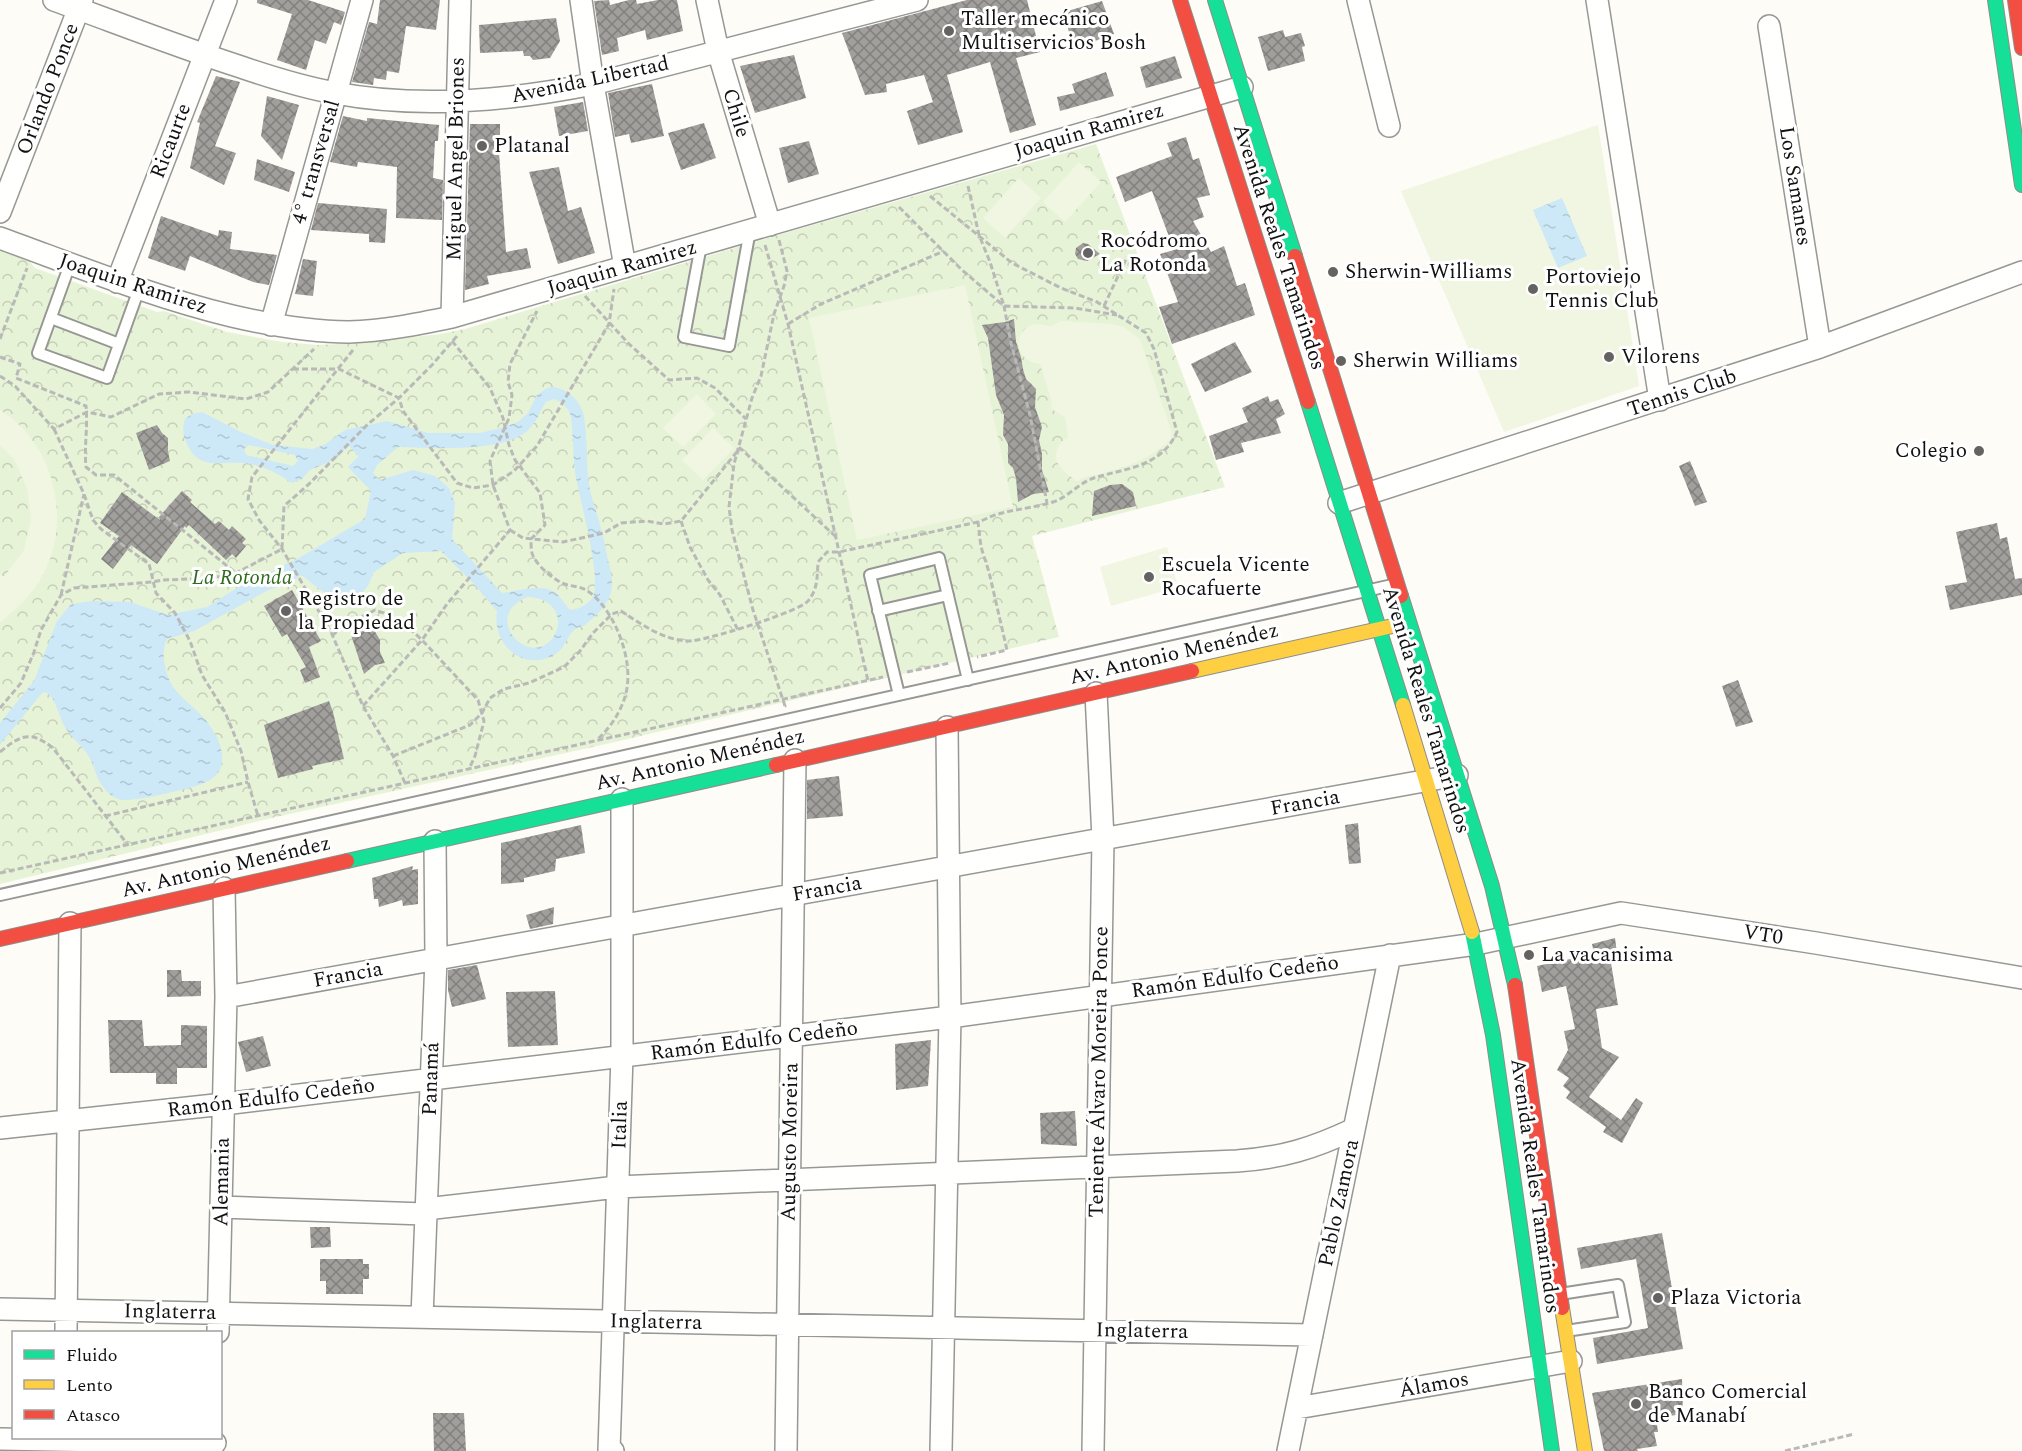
<svg xmlns="http://www.w3.org/2000/svg" width="2022" height="1451" font-family="Spectral,serif">
<style>
.park{fill:url(#park-crowns)}
.pitch{fill:#f0f6e1}
.water{fill:url(#water-ripples);fill-rule:evenodd}
.building{fill:url(#building-cross-hatch)}
.lines{fill:none;stroke-linecap:round;stroke-linejoin:round}
.lane-casing{stroke:#979795;stroke-width:14}
.street-casing{stroke:#979795;stroke-width:24}
.fast-casing{stroke:#8e8d8b;stroke-width:16}
.slow-casing{stroke:#8e8d8b;stroke-width:16}
.jam-casing{stroke:#8e8d8b;stroke-width:16}
.path{stroke:#b9b9b8;stroke-width:3;stroke-dasharray:6 3;stroke-linecap:butt}
.lane{stroke:#fffffe;stroke-width:10}
.street{stroke:#fffffe;stroke-width:21}
.fast{stroke:#16e098;stroke-width:14}
.slow{stroke:#ffcf43;stroke-width:14}
.jam{stroke:#f24e42;stroke-width:14}
.poi-dot{fill:#646362;stroke:#fff;stroke-width:2}
.labels{text-anchor:middle;dominant-baseline:central;stroke-width:6;stroke-linejoin:round;paint-order:stroke}
.poi-label{font-size:21px;fill:#111;stroke:#fff;text-anchor:start}
.street-label{font-size:21px;fill:#111;stroke:#fff}
.park-label{font-size:21px;font-style:italic;fill:#2f6b1f;stroke:#fff}
</style>
<defs>
<pattern id="park-crowns" width="20" height="18" patternUnits="userSpaceOnUse" patternTransform="scale(1.5)"><rect width="20" height="18" fill="#e7f3d7"/><path d="M2 6a3 3 0 1 1 6 0M12 15a3 3 0 1 1 6 0" fill="none" stroke="#c5cfb8"/></pattern>
<pattern id="water-ripples" width="26" height="14" patternUnits="userSpaceOnUse" patternTransform="scale(1.5)"><rect width="26" height="14" fill="#cde8f7"/><path d="M2 4q2-2 4 0t4 0M15 11q2-2 4 0t4 0" fill="none" stroke="#afc6d3"/></pattern>
<pattern id="building-cross-hatch" width="8" height="8" patternUnits="userSpaceOnUse" patternTransform="scale(1.5)"><rect width="8" height="8" fill="#a19f9c"/><path d="M0 0l8 8M0 8l8-8" fill="none" stroke="#82807e"/></pattern>
</defs>
<rect width="100%" height="100%" fill="#fdfcf7"/>
<path class="park" d="M1096 144 1225 487 1032 536 1059 637 615 742 276 817 0 884V250L29 261 35 268 157 312 164 311 227 332 282 342 318 345 359 343 440 334 465 329 778 235Z"/>
<path class="pitch" d="M1598 125 1639 386 1504 432 1401 191Z
M1079 162 1101 182 1065 222 1043 202Z
M1019 178 1041 198 1005 238 983 218Z
M965 285 1013 507 857 540 809 318Z
M1061 321 1111 324 1124 327 1140 339 1172 433 1171 439C1145 464 1116 470 1082 478L1077 482C1067 473 1050 464 1058 448 1061 443 1062 441 1068 438L1065 417 1052 409 1051 399 1040 364C1005 360 1017 312 1050 327Z
M697 394 716 414 683 447 663 428Z
M0 410C58 446 75 531 36 586 27 600 12 612 0 623V574L4 577 24 550 31 519 27 488 14 459 0 445Z
M713 428 734 448 703 480 682 460Z
M1167 547 1178 587 1111 606 1100 567Z"/>
<path class="water" d="M1562 198 1587 256 1558 268 1533 210Z
M553 387C569 390 577 398 583 412 588 436 586 461 589 485 591 498 597 512 600 525 603 535 605 546 607 556 610 568 614 580 611 592 608 605 596 616 586 624 583 627 577 627 574 630 565 639 566 650 550 657 519 670 492 642 497 611L473 583 441 551 403 553 374 572 368 586 359 596C329 598 324 594 302 575L287 584 268 590 194 631 167 639C160 652 165 674 173 687 183 700 198 710 208 723 225 746 232 775 199 785 184 790 137 801 123 800 115 799 108 794 104 788 96 779 95 766 88 755 81 745 71 737 65 727 58 716 57 698 45 692L42 693 0 745V723L34 681 57 621 71 604 92 601 130 602 168 615 207 607 237 588 299 558 365 519 371 491 348 467 359 456 349 446 334 460 310 470 302 479 292 483C278 474 266 467 250 464 226 459 201 473 188 446 183 437 182 429 185 419L192 414 202 412 241 432 273 445 312 449 324 445 345 430 387 421 428 433H479L498 429 518 422 528 413 537 395 547 388ZM554 399C563 402 568 408 571 416 573 435 573 454 575 472 579 497 602 577 593 596 589 605 579 609 570 610 566 606 563 600 558 595 545 582 519 591 502 593L452 539 455 503 449 488 435 476 413 470 380 480 373 473 377 465 398 447C430 448 500 453 526 432 536 424 539 413 546 402ZM249 445 295 455 298 461 293 466 246 455 244 449ZM527 597C546 596 565 612 556 632 536 675 477 618 527 597Z"/>
<path class="building" d="M257 0H308L345 12 341 25 334 22 326 44 315 40 306 70 277 60 292 14 257 3Z
M380 0H440L436 30 406 26 399 73 387 71 386 80 374 78 373 85 352 82 369 22 377 24Z
M609 0 610 5 629 0H636L637 4 658 0H677L683 31 647 40 645 30 617 38 619 51 602 55 594 1Z
M967 0H1027L1040 52 1016 58 1036 125 1010 133 990 62 947 75 963 132 918 145 907 111 933 102 924 75 886 84 887 92 865 95 842 33Z
M1102 1 1114 34 1073 49 1064 12Z
M556 18 560 41 550 58 533 60 530 56H524L523 51 480 53 479 25Z
M1283 30 1285 37 1301 33 1305 46 1302 47 1305 61 1268 71 1258 37Z
M794 55 806 98 755 113 740 66Z
M1175 56 1182 78 1146 88 1140 67Z
M1106 72 1114 96 1060 111 1057 97 1075 93 1072 84Z
M216 76 240 82 215 146 236 153 224 185 190 168 200 123 197 122Z
M652 84 664 136 631 143 629 134 615 137 608 93Z
M267 96 299 105 282 160 261 136Z
M583 102 588 131 559 136 554 107Z
M343 116 367 121V118L439 125 438 141H435L433 178 443 180 442 220 396 218 397 167 358 162 357 167 330 162Z
M704 123 716 158 681 170 668 133Z
M470 124H500V137L498 138 506 252 527 248 531 268 487 276 489 284 465 290Z
M1186 137 1193 160 1199 158 1210 195 1197 198 1204 217 1193 221 1211 252 1224 246 1237 286 1245 283 1255 315 1172 344 1159 307 1178 302 1160 254 1174 250 1152 191 1125 202 1116 177 1172 156 1167 143Z
M809 141 819 174 788 183 779 148Z
M257 159 295 172 289 192 254 180Z
M559 167 568 211 581 207 595 253 558 264 529 172Z
M318 203 387 209 385 243 369 242V234L311 230Z
M161 216 218 236 219 230 232 232 230 249 277 255 269 285 253 282 190 256 185 271 148 258Z
M1083 243 1088 244 1100 254 1087 261 1078 259 1075 254 1076 248Z
M303 259 317 261 313 296 295 294Z
M1014 319 1016 342 1021 357 1023 369 1026 379 1036 389 1035 407 1042 427 1039 440 1042 454V470L1049 492 1033 494 1018 502 1016 478 1013 468 1008 463V444L1003 435 1004 415 996 395 988 338 982 325 1005 322Z
M1235 342 1252 372 1205 392 1191 364Z
M1268 396 1270 402 1278 399 1285 414 1276 419 1281 433 1241 443 1244 452 1216 460 1209 436 1248 422 1242 408Z
M157 425 162 433 168 438V452L170 461 149 470 136 433Z
M1690 461 1707 502 1695 506 1679 466Z
M1122 484 1133 492 1136 506 1092 516 1094 491 1110 485Z
M182 491 192 500 190 502 215 524 219 521 229 530 232 526 246 539 242 543 246 546 236 558 232 554 226 560 189 525 186 528 185 526 157 564 131 545 113 569 101 559 119 536 100 523 122 492 160 520 159 517Z
M1997 523 2000 539 2007 537 2015 579 2022 578V595L1950 610 1945 586 1967 582 1956 532Z
M292 590 321 641 309 647 320 677 305 683 300 670 306 667 287 634 282 637 264 606Z
M371 625 380 640V652L385 663 375 665 364 674 351 635Z
M1738 680 1753 722 1736 727 1722 686Z
M329 701 333 712 344 759 312 766 313 769 278 778 264 725Z
M839 776 843 816 807 819V780Z
M1358 823 1361 863 1349 864 1345 825Z
M581 825 585 853 556 859 555 871 524 878V882L501 884V843Z
M413 866 412 870 418 869V904L403 906 402 900 379 907 378 899H374L372 878Z
M554 907 553 924 530 929 526 915Z
M1615 938 1618 961 1611 963 1618 1005 1596 1009 1602 1048 1619 1057 1589 1097 1621 1120 1636 1098 1643 1103 1622 1143 1603 1132 1606 1127 1566 1098 1570 1092 1563 1086 1569 1078 1557 1070 1568 1050 1564 1031 1575 1029 1566 986 1542 992 1537 966 1594 954 1592 944Z
M477 965 486 999 452 1007 448 990V970Z
M167 970H181L182 981H201V996L167 997Z
M555 991 558 1045 508 1047 506 992Z
M108 1020H142L144 1046 181 1045V1025L207 1026V1068H177V1084H156V1073H110Z
M263 1036 271 1066 246 1072 238 1042Z
M931 1040 928 1086 896 1090 895 1044Z
M1075 1111 1077 1146 1041 1144 1040 1113Z
M310 1227H330L331 1247 311 1248Z
M1662 1233 1683 1349 1597 1364 1593 1338 1648 1328 1636 1259 1581 1269 1577 1248Z
M320 1259H363V1264H369V1279H363V1294H326V1281H320Z
M1682 1379 1683 1414 1656 1418 1658 1432H1654L1657 1446 1637 1449 1638 1451H1604L1592 1393Z
M433 1413H464L466 1451H434Z"/>
<g class="lines">
<g class="lane-casing">
<path id="lane" d="M701 245 684 337 729 346 750 230
M70 264 38 353 107 378 139 289
M51 318 119 344
M878 611 948 595
M899 695 870 575 939 558 968 680
M0 895 1397 584
M1560 1294 1618 1285 1625 1322 1566 1331"/>
</g>
<g class="street-casing">
<path id="street" d="M54 0C115 22 176 46 238 66 270 77 302 87 335 93 420 109 508 101 593 84L917 0
M581 0 593 84 625 267
M707 0 718 51 770 225
M1358 0 1389 126
M1597 0 1660 400
M1769 26 1820 347
M0 212 82 0
M0 238C77 266 153 297 232 316 271 325 309 332 349 332 384 331 418 324 452 317L1242 87
M117 282 226 0
M452 317 460 0
M271 325 362 0
M1339 503 1820 347 2022 272
M226 997 1457 775
M0 1128 224 1104 950 1017 1476 944 1621 913 1816 943 2022 978
M221 1207 425 1214 426 1209 617 1187 1237 1161C1282 1158 1314 1148 1354 1129
M0 1309 1312 1335
M422 1317 436 959 435 841
M66 1332 70 923
M218 1332 226 997 224 888
M1297 1408 1571 1361
M0 1439 215 1443
M613 1451H609L622 1056V799
M786 1451 795 760
M941 1451 950 1017 947 727
M1093 1451 1103 839 1096 693
M1288 1451 1390 955"/>
</g>
<g class="fast-casing">
<path id="fast" d="M1215 0 1295 256
M1995 0 2022 185
M1308 402 1403 705
M1401 596 1492 886 1515 985
M347 861 776 765
M1472 932 1493 1035 1552 1451"/>
</g>
<g class="slow-casing">
<path id="slow" d="M1192 671 1397 625
M1403 705 1472 932
M1562 1308 1585 1451"/>
</g>
<g class="jam-casing">
<path id="jam" d="M1180 0 1308 402
M2015 0 2022 48
M1295 256 1401 596
M776 765 1192 671
M0 939 347 861
M1515 985 1562 1308"/>
</g>
<path class="path" d="M968 186 979 235 990 262 1004 306 1075 308 1117 315
M930 196 1012 263 1061 288 1097 302 1146 333 1154 349 1177 432C1162 466 1128 468 1097 477 1080 481 1069 497 1053 502 1034 508 1014 509 995 515 989 517 984 520 978 522L981 547 989 572 1007 650 977 657
M899 207 962 270 1004 306 1011 343 1030 415 1047 503
M779 240 787 271 784 286 774 314 761 376 752 398 734 464 729 507 732 530 753 610 785 706H783
M765 245 788 324 868 681
M585 296 628 343 669 380 697 378 715 388 746 419
M1104 306 1127 257
M788 324 821 304 944 251
M0 339 27 268
M452 341 490 388 503 418 509 445 515 460 540 493 545 525 531 539C531 543 531 549 532 553 535 564 551 577 560 582 574 589 580 583 594 596 616 616 632 658 627 688 624 707 612 726 598 739
M353 350 252 477 248 499 259 520 282 549 331 632 363 706 393 756 405 783
M0 357 20 364 16 378 86 406C88 426 84 447 86 467L96 475H114L236 573
M293 369H339L399 398 403 411 457 483 473 488 493 485 514 471 537 446 609 324 614 289
M0 376 15 386 54 429 87 412 111 417 159 394 189 392 246 399 268 392 314 349
M54 429 84 494 93 520 101 529 149 564 156 593 175 613 190 641 202 675 225 712 241 751 248 782 258 816
M681 521 690 547 708 580 720 595 738 630
M510 530 523 538 563 542 604 533 621 523 647 521 664 524 681 521 740 448 835 536
M61 595 84 494
M332 636 342 627 375 610 389 615 406 625 422 640 478 700 484 721 475 756 469 769
M907 672 950 663
M363 706 422 640 447 604 510 530 493 485 490 461 509 418 512 395 508 382 510 364 537 311
M0 708 21 683 34 652 41 630 61 595 74 588 152 582 163 580 212 578 236 573 282 549 284 506 309 484 367 425 399 398 432 365 457 336
M0 752C21 735 30 730 53 748L128 845
M393 756 470 725 482 713 490 698 504 689 529 683 564 667 580 651 593 633 612 614 621 611C641 624 663 640 688 641 703 642 801 611 808 601 818 589 817 577 818 562L827 552H839L978 522
M105 816 248 782
M0 873 883 677
M1785 1451 1854 1434"/>
<use href="#lane" class="lane"/>
<use href="#street" class="street"/>
<use href="#fast" class="fast"/>
<use href="#slow" class="slow"/>
<use href="#jam" class="jam"/>
</g>
<g class="poi-dot">
<circle cx="949" cy="31" r="6"/>
<circle cx="482" cy="146" r="6"/>
<circle cx="1088" cy="253" r="6"/>
<circle cx="1333" cy="272" r="6"/>
<circle cx="1533" cy="289" r="6"/>
<circle cx="1609" cy="357" r="6"/>
<circle cx="1341" cy="361" r="6"/>
<circle cx="1979" cy="451" r="6"/>
<circle cx="1149" cy="577" r="6"/>
<circle cx="286" cy="611" r="6"/>
<circle cx="1529" cy="955" r="6"/>
<circle cx="1658" cy="1298" r="6"/>
<circle cx="1636" cy="1404" r="6"/>
</g>
<g class="labels">
<g class="poi-label">
<text x="961" y="19">Taller mecánico<tspan x="961" dy="24">Multiservicios Bosh</tspan></text>
<text x="494" y="146">Platanal</text>
<text x="1100" y="241">Rocódromo<tspan x="1100" dy="24">La Rotonda</tspan></text>
<text x="1345" y="272">Sherwin-Williams</text>
<text x="1545" y="277">Portoviejo<tspan x="1545" dy="24">Tennis Club</tspan></text>
<text x="1621" y="357">Vilorens</text>
<text x="1353" y="361">Sherwin Williams</text>
<text x="1967" y="451" text-anchor="end">Colegio</text>
<text x="1161" y="565">Escuela Vicente<tspan x="1161" dy="24">Rocafuerte</tspan></text>
<text x="298" y="599">Registro de<tspan x="298" dy="24">la Propiedad</tspan></text>
<text x="1541" y="955">La vacanisima</text>
<text x="1670" y="1298">Plaza Victoria</text>
<text x="1648" y="1392">Banco Comercial<tspan x="1648" dy="24">de Manabí</tspan></text>
</g>
<g class="street-label">
<text transform="translate(590 80) rotate(-12)">Avenida Libertad</text>
<text transform="translate(48 89) rotate(-69)">Orlando Ponce</text>
<text transform="translate(736 113) rotate(73)">Chile</text>
<text transform="translate(1089 131) rotate(-16)">Joaquin Ramirez</text>
<text transform="translate(171 141) rotate(-69)">Ricaurte</text>
<text transform="translate(456 159) rotate(-89)">Miguel Angel Briones</text>
<text transform="translate(316 162) rotate(-74)">4° transversal</text>
<text transform="translate(1795 186) rotate(81)">Los Samanes</text>
<text transform="translate(1279 247) rotate(72)">Avenida Reales Tamarindos</text>
<text transform="translate(622 268) rotate(-16)">Joaquin Ramirez</text>
<text transform="translate(133 284) rotate(18)">Joaquin Ramirez</text>
<text transform="translate(1682 393) rotate(-18)">Tennis Club</text>
<text transform="translate(1174 654) rotate(-13)">Av. Antonio Menéndez</text>
<text transform="translate(1426 710) rotate(73)">Avenida Reales Tamarindos</text>
<text transform="translate(700 760) rotate(-13)">Av. Antonio Menéndez</text>
<text transform="translate(1305 803) rotate(-10)">Francia</text>
<text transform="translate(226 867) rotate(-13)">Av. Antonio Menéndez</text>
<text transform="translate(827 889) rotate(-10)">Francia</text>
<text transform="translate(1763 935) rotate(9)">VT0</text>
<text transform="translate(348 975) rotate(-10)">Francia</text>
<text transform="translate(1235 977) rotate(-8)">Ramón Edulfo Cedeño</text>
<text transform="translate(754 1041) rotate(-7)">Ramón Edulfo Cedeño</text>
<text transform="translate(1099 1072) rotate(-89)">Teniente Álvaro Moreira Ponce</text>
<text transform="translate(431 1079) rotate(-88)">Panamá</text>
<text transform="translate(271 1098) rotate(-7)">Ramón Edulfo Cedeño</text>
<text transform="translate(620 1125) rotate(-88)">Italia</text>
<text transform="translate(790 1142) rotate(-89)">Augusto Moreira</text>
<text transform="translate(222 1182) rotate(-89)">Alemania</text>
<text transform="translate(1535 1186) rotate(82)">Avenida Reales Tamarindos</text>
<text transform="translate(1339 1203) rotate(-78)">Pablo Zamora</text>
<text transform="translate(170 1312) rotate(1)">Inglaterra</text>
<text transform="translate(656 1322) rotate(1)">Inglaterra</text>
<text transform="translate(1142 1331) rotate(1)">Inglaterra</text>
<text transform="translate(1434 1385) rotate(-10)">Álamos</text>
</g>
<g class="park-label">
<text x="242" y="578">La Rotonda</text>
</g>
</g>
<rect x="12" y="1331" width="210" height="108" fill="#ffffff" stroke="#a0a0a0" stroke-width="1.5"/>
<rect x="24" y="1350" width="30" height="9" fill="#16e098" stroke="#a0a0a0" stroke-width="1.5"/>
<text x="66" y="1361" font-size="18" fill="#111111">Fluido</text>
<rect x="24" y="1380" width="30" height="9" fill="#ffcf43" stroke="#a0a0a0" stroke-width="1.5"/>
<text x="66" y="1391" font-size="18" fill="#111111">Lento</text>
<rect x="24" y="1410" width="30" height="9" fill="#f24e42" stroke="#a0a0a0" stroke-width="1.5"/>
<text x="66" y="1421" font-size="18" fill="#111111">Atasco</text>
</svg>
